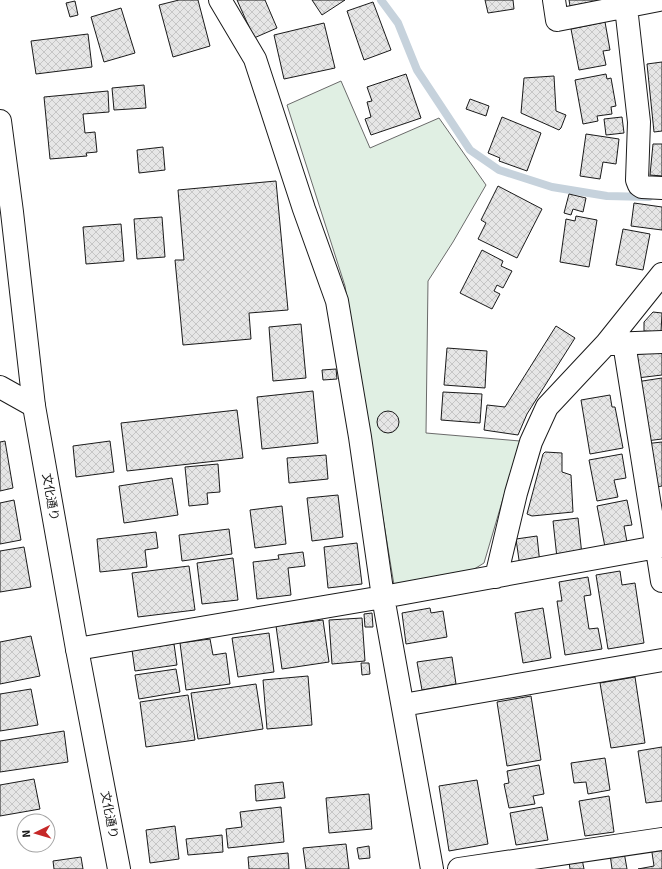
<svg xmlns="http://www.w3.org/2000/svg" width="662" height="869" font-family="Signika,'Noto Sans JP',sans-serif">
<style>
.park{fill:#e0efe3;stroke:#6a6a6a}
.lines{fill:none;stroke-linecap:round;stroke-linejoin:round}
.stream{stroke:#c6d2dc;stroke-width:8}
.building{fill:url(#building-cross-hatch);stroke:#1a1a1a}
.street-casing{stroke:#1a1a1a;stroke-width:24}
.secondary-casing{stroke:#1a1a1a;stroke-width:24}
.street{stroke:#fff;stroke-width:22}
.secondary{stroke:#fff;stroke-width:22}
.labels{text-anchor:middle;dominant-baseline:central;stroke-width:3;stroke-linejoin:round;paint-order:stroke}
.street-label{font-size:12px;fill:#1a1a1a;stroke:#fff}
</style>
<defs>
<pattern id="building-cross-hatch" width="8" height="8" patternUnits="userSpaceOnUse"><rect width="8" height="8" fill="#e6e6e6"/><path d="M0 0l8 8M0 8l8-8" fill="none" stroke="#c5c5c5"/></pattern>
</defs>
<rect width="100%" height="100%" fill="#fff"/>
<path class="park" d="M341 81 370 148 439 118 486 185 453 242 428 281 426 433 520 441 484 563 471 571 394 585 345 286 287 105Z"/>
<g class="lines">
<path class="stream" d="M381 0 398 23 417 70 470 150 499 170 552 187 607 196 649 197"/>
</g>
<path class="building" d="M179 0H198L210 46 173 57 159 5Z
M237 0H265L277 28 254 38Z
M312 0H345L322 15Z
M485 0H513L514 9 488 13Z
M569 0H602L570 6Z
M75 1 78 15 70 17 66 3Z
M373 2 391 50 364 60 347 11Z
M121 8 135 53 104 62 91 17Z
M605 22 610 50 603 51 606 65 579 70 571 29Z
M324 23 335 68 284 79 274 35Z
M88 34 92 67 36 74 31 41Z
M662 62V131L654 132 647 64Z
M406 74 421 118 371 135 365 119 371 117 367 102 372 101 367 87Z
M606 74 607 79 611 78 616 106 611 107 612 114 597 116 598 121 583 124 575 80Z
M554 76 556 111 566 115 561 128 559 130 521 113 524 78Z
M144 85 146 108 114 110 112 88Z
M108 91 109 112 83 114 85 133 95 132 97 152 86 153 87 156 50 159 44 97Z
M470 99 489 106 486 116 466 109Z
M502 117 541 133 527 171 499 161 500 158 488 153Z
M622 117 624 133 606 135 604 119Z
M586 134 619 139 616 164 603 162 600 179 580 176Z
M653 144H662V176L650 175Z
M163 147 165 170 139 173 137 150Z
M276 181 288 310 249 313 251 339 183 345 175 260H184L178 190Z
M498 186 542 209 517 258 478 239 486 223 481 220Z
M569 194 586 198 583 212 573 209 571 215 564 213Z
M634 203 662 207V230L631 226Z
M576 216 597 220 589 267 560 262 566 219 575 221Z
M162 217 165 257 137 259 134 219Z
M121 224 124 261 86 264 83 227Z
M623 229 650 234 643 270 616 265Z
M482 250 503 261 501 266 512 271 503 288 497 285 494 291 500 294 492 309 460 293Z
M653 312 662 313 661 332 644 331V322Z
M301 324 306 378 273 381 269 327Z
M556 326 575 338 527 414 518 435 484 430 487 405 505 407Z
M447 348 487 351 485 388 444 385Z
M662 351V375L637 378 634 355Z
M336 369 337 379 323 380 322 370Z
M662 378V439L646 441 636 382Z
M313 391 318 443 262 449 257 397Z
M443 392 482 394 480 423 441 420Z
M610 395 612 407H615L623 448 590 454 581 400Z
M237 410 243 458 127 471 121 423Z
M377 422a11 11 0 1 1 22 0a11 11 0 1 1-22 0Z
M5 441 13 488 0 491V442Z
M110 441 114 472 76 477 73 446Z
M662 442V486L651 488 644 444Z
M545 452 562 453V472L571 475 573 512 532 516 527 514 543 454Z
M622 454 626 478 614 480 618 497 597 501 589 460Z
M326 455 328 479 289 483 287 458Z
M218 464 220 492 207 493 208 504 189 506 185 467Z
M172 478 178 515 124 523 119 486Z
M338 495 343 537 312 541 307 498Z
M14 500 21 540 0 544V503Z
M627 500 632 525 624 526 627 542 605 547 597 506Z
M282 506 286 544 255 548 250 510Z
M578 518 582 555 557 558 553 521Z
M229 529 232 554 182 561 179 535Z
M156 532 158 548 145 550 147 567 100 572 97 539Z
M537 536 540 564 520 567 516 539Z
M357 543 362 584 328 588 324 547Z
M24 547 31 587 0 592V551Z
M303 552 305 566 288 568 291 595 257 599 253 562 279 559 278 555Z
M233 558 238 600 202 604 197 563Z
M189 566 195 610 138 617 132 573Z
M620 571 622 585 635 583 644 643 608 649 596 575Z
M588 577 591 595 584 596 589 629 598 628 602 649 565 655 557 601H562L559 582Z
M430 608 431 613 443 611 447 637 406 644 402 613Z
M543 608 551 658 523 663 515 613Z
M372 613 373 627H365L364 614Z
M362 618 365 661 332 664 329 620Z
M323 620 329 662 282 669 276 626Z
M269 633 274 672 238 677 232 638Z
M31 636 40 676 0 684V642Z
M210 639 213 655 226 653 230 684 186 690 180 643Z
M174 644 177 665 135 671 132 650Z
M452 657 456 684 422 690 417 662Z
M361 663H369L370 674 362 675Z
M176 669 180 692 139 699 135 675Z
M308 676 312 725 267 729 263 680Z
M635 677 645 743 611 748 600 683Z
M256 684 263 729 198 739 191 693Z
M31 689 38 725 0 731V694Z
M188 695 195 740 146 747 140 702Z
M531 696 541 760 507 766 497 702Z
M64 731 68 762 0 772V741Z
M662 747V801L646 803 638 751Z
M605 758 610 790 588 794 586 782 574 783 571 763Z
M539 765 544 794 533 796 535 804 509 808 504 784 509 783 507 771Z
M34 779 40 809 0 816V785Z
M477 780 488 844 449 851 439 786Z
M283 782 285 798 256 801 255 785Z
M369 794 372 829 329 833 326 798Z
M609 796 614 832 585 836 579 801Z
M281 807 284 842 228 848 226 829 242 827 240 812Z
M542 807 548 840 516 845 510 813Z
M175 826 179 859 150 863 146 830Z
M222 835 223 852 188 855 186 839Z
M346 844 349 869H306L303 848Z
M662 845V869H638L654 866 651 846Z
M369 846 370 858 359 859 357 848Z
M624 852 627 869H612L610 854Z
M288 853 289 869H249L248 857Z
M81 857 83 869H54L53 861Z
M582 859 584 869H570L569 862Z"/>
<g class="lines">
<g class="street-casing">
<path id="street" d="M220 0 255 59 304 209 337 301 360 437 383 597 432 869
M554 0 557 20 659 0
M626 7 639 122 637 180 639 185 642 187 662 188
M624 343 662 581
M609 344 662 342
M0 387 34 406
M496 577 516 493 531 442 547 407 606 344 662 274
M77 649 383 597 662 546
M403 705 662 660
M459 869 662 839"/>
</g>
<g class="secondary-casing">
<path id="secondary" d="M0 121 12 212 34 406 77 649 119 869"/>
</g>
<use href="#street" class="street"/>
<use href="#secondary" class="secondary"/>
</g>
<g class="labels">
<g class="street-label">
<text transform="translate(50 497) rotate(80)">文化通り</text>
<text transform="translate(109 815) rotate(79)">文化通り</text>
</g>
</g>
<g transform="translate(36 833) rotate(265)"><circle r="19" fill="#ffffff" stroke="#a3a3a3"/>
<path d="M0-3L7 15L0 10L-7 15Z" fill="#c62828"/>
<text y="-6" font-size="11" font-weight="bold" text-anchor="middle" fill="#1a1a1a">N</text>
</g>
</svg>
